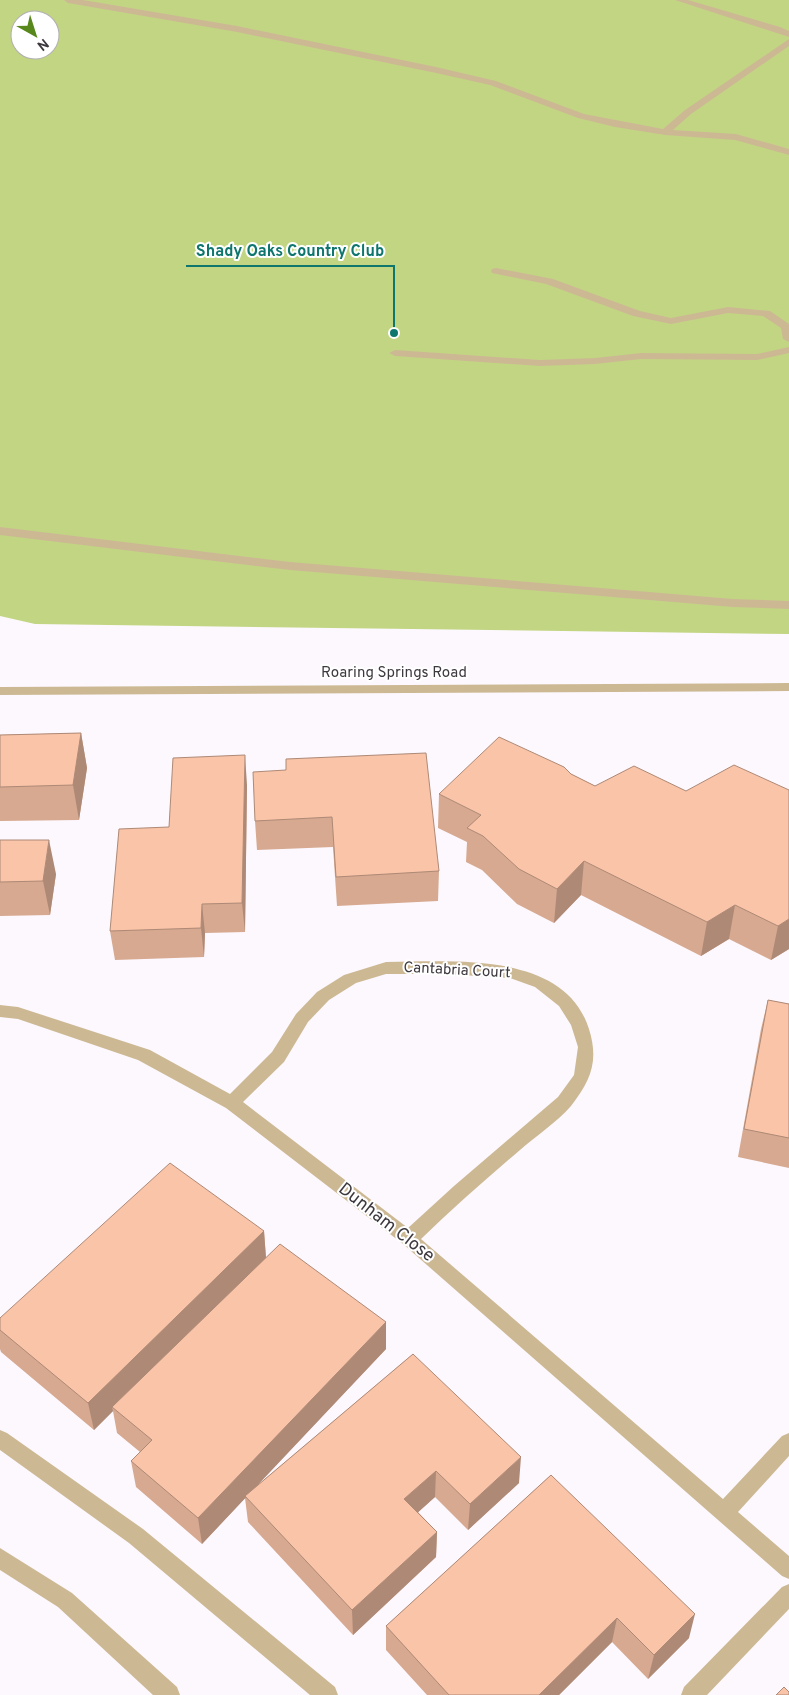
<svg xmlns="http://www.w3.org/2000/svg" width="789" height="1695" font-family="Overpass,sans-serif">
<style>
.green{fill:#c2d583;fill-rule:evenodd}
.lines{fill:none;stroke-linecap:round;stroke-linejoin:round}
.minor{fill:#ccb994;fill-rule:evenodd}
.wall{fill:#d6a990}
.shaded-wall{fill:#ae8976}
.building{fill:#f9c4a8;stroke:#ae8976}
.labels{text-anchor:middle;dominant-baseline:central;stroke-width:4;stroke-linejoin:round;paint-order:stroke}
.street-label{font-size:15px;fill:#3e393f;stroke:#fff}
.near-street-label{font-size:18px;fill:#3e393f;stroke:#fff}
.leader{fill:none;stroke:#0f766e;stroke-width:2}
.callout-dot{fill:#0f766e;stroke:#fff;stroke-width:2}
.callout-label{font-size:16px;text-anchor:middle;font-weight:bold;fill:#0f766e;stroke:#fff;stroke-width:4;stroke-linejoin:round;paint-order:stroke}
</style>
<rect width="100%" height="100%" fill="#fdf8fe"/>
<path class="green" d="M0 0H789V634L35 624 0 616ZM20 20H50V50H20Z"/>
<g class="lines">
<path class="minor" d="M64 0H83L237 26 436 67 496 81 584 114 663 129 685 110 789 39V46L691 114 673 130 736 134 789 149V155L735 140 665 135 615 127 578 118 490 85 436 73 237 32 68 3Z
M675 0H688L780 27 789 31V37Z
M496 268 553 279 640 311 671 318 728 307 770 311 789 324V342L783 339 781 328 763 316 728 313 671 324 633 316 546 284 492 273 491 271 492 269Z
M789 347V353L757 360 641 359 595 364 540 366 395 356 389 353 395 350 540 360 595 358 641 353 757 354Z
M0 527 290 562 733 599 789 601V609L733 607 290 570 0 535Z
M789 683V691L0 695V687Z
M386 962C451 962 564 950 589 1029 599 1061 591 1080 571 1106 557 1122 536 1136 520 1150 486 1179 453 1208 421 1239L723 1499 782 1436 789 1433V1456L738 1512 789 1556V1579L782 1576 403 1244 226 1108 138 1060 18 1019 0 1017V1005L18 1007 150 1050 230 1094 272 1052 296 1014 317 992 344 975ZM386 974H445L510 978 535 987 559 1006 571 1025 578 1047 574 1075 558 1097 454 1186 408 1228 243 1102 284 1062 308 1022 329 1000 356 983Z
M0 1430 7 1433 143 1529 335 1687 338 1695H310L129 1543 0 1450Z
M0 1548 72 1593 177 1687 180 1695H153L58 1607 0 1570Z
M789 1584V1609L707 1695H681L684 1687 782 1587Z"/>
</g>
<path class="wall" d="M81 733 87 768 79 820 0 821V735Z
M286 770 439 871 438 901 337 906 333 847 257 850 255 821Z
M571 774 595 786 686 791 789 790V949L771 960 729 939 701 956 581 895 554 923 517 904 482 870 466 862 467 842 438 828 439 794Z
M247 785 245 932 205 933 204 957 115 960 110 931 169 827Z
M0 841 56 874 50 915 0 916Z
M768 1000 789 1004V1168L738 1157 761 1029Z
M264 1231 266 1257 386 1322V1349L252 1490 413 1354 519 1483 468 1530 435 1497 418 1512 437 1532 436 1557 353 1635 248 1522 245 1498 202 1544 136 1487 131 1461 140 1452 117 1433 113 1411 94 1430 1 1352 0 1349V1318Z
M551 1475 689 1638 648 1679 612 1642 559 1695H427L386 1650V1626Z"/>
<path class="shaded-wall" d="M81 733 87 768 79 820 73 785Z
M245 755 247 785 245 932 242 903Z
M49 840 56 874 50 915 43 881Z
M584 861 581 895 554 923 557 889Z
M202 904 205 933 204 957 201 928Z
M735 905 729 939 701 956 707 922Z
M789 919V949L771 960 778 926Z
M264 1231 266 1259 112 1407 113 1411 94 1430 88 1403Z
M386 1322V1349L202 1544 198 1518Z
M521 1457 519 1483 468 1530 470 1504Z
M436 1471 435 1497 404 1525V1499Z
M437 1532 436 1557 353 1635 352 1610Z
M695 1614 689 1638 648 1679 654 1655Z
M617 1618 612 1642 559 1695H539Z"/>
<path class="building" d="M81 733 73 785 0 787V735Z
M499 737 564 767 571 774 595 786 634 766 686 791 734 765 789 790V919L778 926 735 905 707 922 584 861 557 889 519 869 483 836 467 828 481 815 439 794Z
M426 753 439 871 336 877 332 817 255 821 253 772 286 770V759Z
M245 755 242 903 202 904 201 928 110 931 119 829 169 827 173 758Z
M0 840H49L43 881 0 882Z
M768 1000 789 1004V1138L744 1129Z
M170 1163 264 1231 88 1403 0 1330V1318Z
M280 1244 386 1322 198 1518 131 1461 152 1440 112 1407Z
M413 1354 521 1457 470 1504 436 1471 404 1499 437 1532 352 1610 245 1496Z
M551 1475 695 1614 654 1655 617 1618 539 1695H449L386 1626Z
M784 1687 789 1692V1695H776Z"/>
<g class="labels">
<g class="street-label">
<text x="394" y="673">Roaring Springs Road</text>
<text transform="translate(457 971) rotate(3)">Cantabria Court</text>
</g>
<g class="near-street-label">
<text transform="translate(386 1223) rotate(38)">Dunham Close</text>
</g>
</g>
<path class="leader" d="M394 333L394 266H186"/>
<circle class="callout-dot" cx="394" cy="333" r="5"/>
<g class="callout-label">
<text x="290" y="256">Shady Oaks Country Club</text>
</g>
<g transform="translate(35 35) rotate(141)"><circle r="24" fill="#ffffff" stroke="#b2b0b2"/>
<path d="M0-4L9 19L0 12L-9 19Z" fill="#58881b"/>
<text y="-8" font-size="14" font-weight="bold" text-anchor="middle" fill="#3e393f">N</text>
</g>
</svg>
